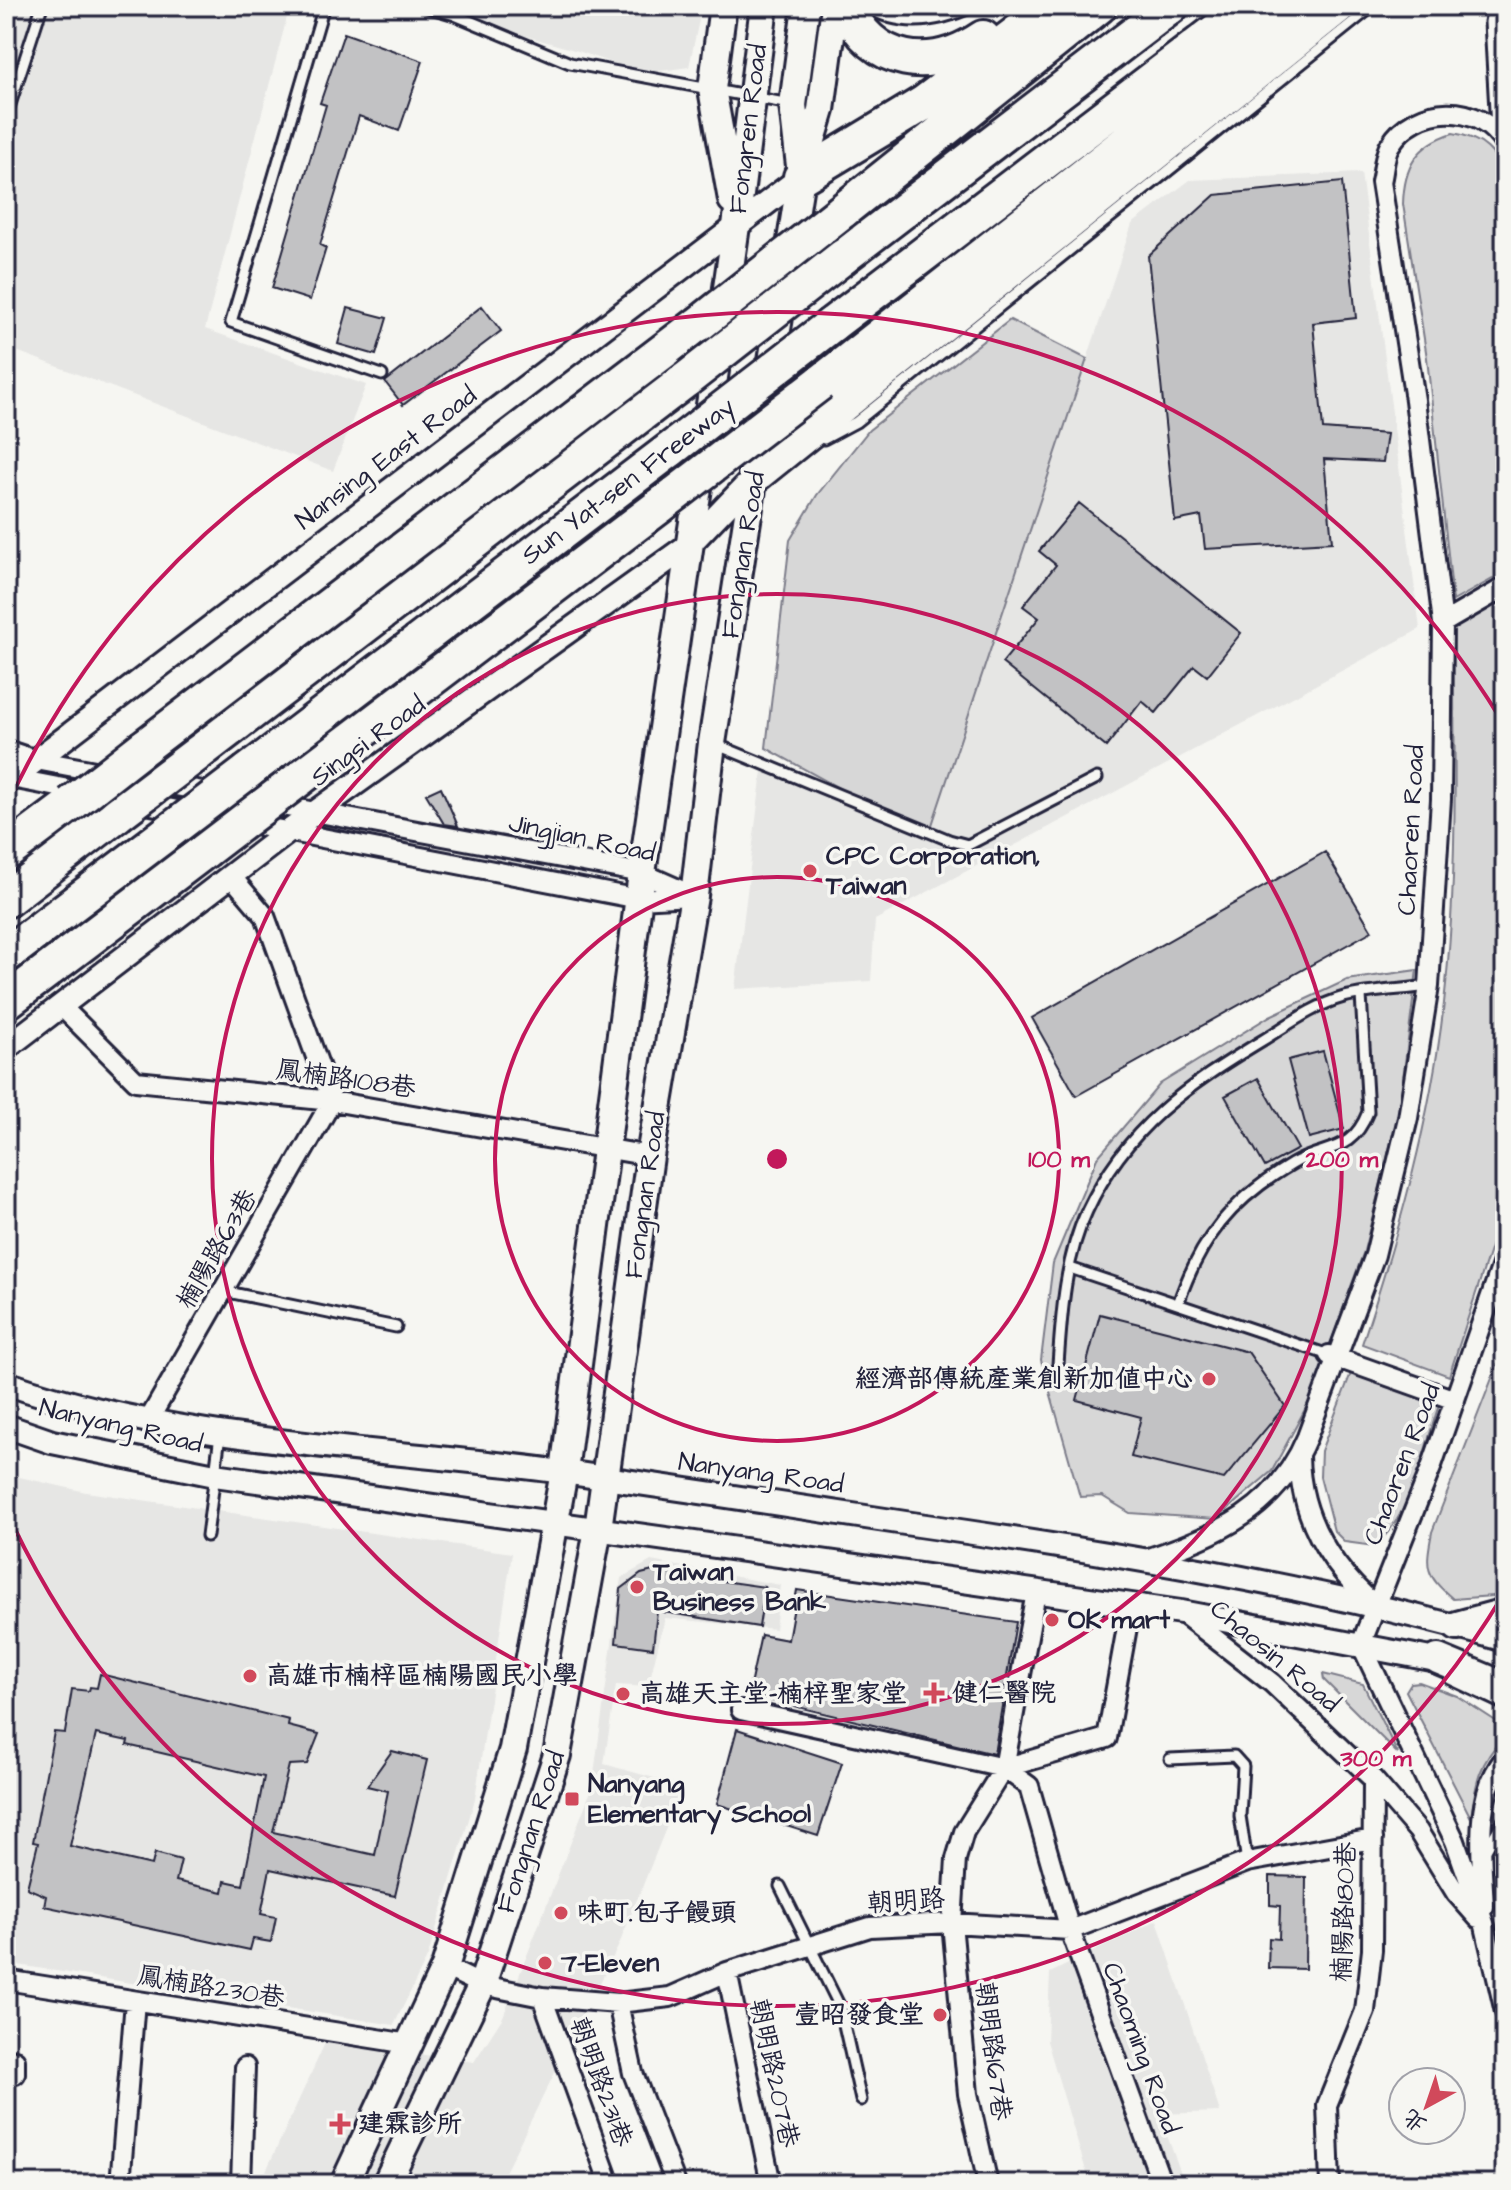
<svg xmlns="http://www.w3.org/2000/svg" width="1511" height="2190" font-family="'Architects Daughter','LXGW WenKai TC',sans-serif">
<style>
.built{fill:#e6e6e4}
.green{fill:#d7d7d7;stroke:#7c7c89;stroke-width:2}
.building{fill:#c2c2c4;stroke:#22223b;stroke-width:2;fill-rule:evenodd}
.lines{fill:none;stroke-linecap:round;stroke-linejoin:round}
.service-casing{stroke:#22223b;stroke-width:15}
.minor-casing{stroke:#22223b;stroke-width:24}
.tertiary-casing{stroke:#22223b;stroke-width:28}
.secondary-casing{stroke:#22223b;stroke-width:32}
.primary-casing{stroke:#22223b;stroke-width:34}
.motorway-casing{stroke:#22223b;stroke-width:40}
.service{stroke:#f6f6f2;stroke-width:9}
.minor{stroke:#f6f6f2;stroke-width:18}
.tertiary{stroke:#f6f6f2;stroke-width:22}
.secondary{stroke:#f6f6f2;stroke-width:26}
.primary{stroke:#f6f6f2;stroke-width:28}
.motorway{stroke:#f6f6f2;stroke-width:34}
.motorway-bridge-casing{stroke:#22223b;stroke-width:40;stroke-linecap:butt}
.motorway-bridge{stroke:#f6f6f2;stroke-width:34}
.ring{fill:none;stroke:#c2185b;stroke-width:4}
.poi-dot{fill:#d1495b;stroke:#f6f6f2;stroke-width:3}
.labels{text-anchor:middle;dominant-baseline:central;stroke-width:7;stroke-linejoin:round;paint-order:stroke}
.street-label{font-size:26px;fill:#22223b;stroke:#f6f6f2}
.poi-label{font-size:26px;font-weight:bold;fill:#22223b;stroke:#f6f6f2;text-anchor:start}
.centre{fill:#c2185b;stroke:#f6f6f2;stroke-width:4}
.ring-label{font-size:24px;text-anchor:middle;font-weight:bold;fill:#c2185b;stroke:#f6f6f2;stroke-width:7;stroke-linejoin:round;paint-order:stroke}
</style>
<rect width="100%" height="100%" fill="#f6f6f2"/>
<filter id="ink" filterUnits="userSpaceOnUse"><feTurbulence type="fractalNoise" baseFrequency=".0125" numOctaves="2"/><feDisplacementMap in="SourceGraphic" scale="16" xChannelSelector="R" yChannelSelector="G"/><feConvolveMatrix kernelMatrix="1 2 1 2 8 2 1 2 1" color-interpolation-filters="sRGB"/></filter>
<g filter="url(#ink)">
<path class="built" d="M6 6H290L205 329 366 385 333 471 6 347Z
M421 6H702L689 67 653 72 623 67 578 51Z
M1361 173 1420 629 875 920 871 981 735 989 762 771 928 837 1132 224 1190 180Z
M6 1474 86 1492 512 1553 475 1799 428 1956 394 2025 6 1963Z
M651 1561 780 1585 775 1629 665 1618 648 1687 616 1685 604 1764 683 1786 618 1947 499 2184H260L326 2041 474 2062 503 2017 592 1788 621 1578Z
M1157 1920 1220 2112 1159 2114 1185 2184H1090L1047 2041 1050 1973Z"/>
<path class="green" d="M1453 133C1480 137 1501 153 1505 183V572L1453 601 1427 358 1403 204C1404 167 1416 145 1453 133Z
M1010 320 1087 359 928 837 766 748 790 540 817 495 869 430Z
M1505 599V1204L1449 1376 1362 1344C1399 1233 1431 1119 1444 1003 1458 879 1455 753 1453 628Z
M1417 970 1399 1110 1364 1251 1310 1400 1272 1471 1216 1519 1130 1513 1102 1496 1080 1497 1041 1360 1053 1263 1097 1158 1160 1084 1270 1016 1347 980Z
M1505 1345V1595L1453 1599C1425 1575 1425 1568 1432 1532Z
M1351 1373 1439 1405C1423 1451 1413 1515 1374 1546L1345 1542 1334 1531 1320 1477 1321 1451Z
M1323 1674 1363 1684 1398 1754 1324 1680Z
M1419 1682 1457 1696 1505 1727V1735C1479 1764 1476 1780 1471 1818L1406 1691 1411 1683Z"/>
<path class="building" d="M344 33 423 61 399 131 359 116 320 245 326 248 310 300 272 288 326 105 320 103Z
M1342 182 1356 318 1313 323 1323 429 1387 434 1383 462 1324 459 1332 542 1205 549 1201 516 1175 521 1148 256 1215 195Z
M482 306 501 331 403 405 385 382Z
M348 308 387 318 376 355 338 344Z
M1079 503 1241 633 1207 676 1194 666 1156 713 1142 701 1106 747 1002 663 1039 618 1023 606 1056 565 1039 551Z
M441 787 458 826 444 824 426 794Z
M1325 852 1372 931 1076 1096 1032 1018Z
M1323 1051 1344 1129 1309 1138 1288 1060Z
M1258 1078 1298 1149 1265 1167 1225 1096Z
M1100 1314 1248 1352 1285 1406 1224 1479 1131 1457 1141 1417 1077 1400Z
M653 1571 765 1587 759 1627 657 1611 653 1648 616 1643 621 1589 641 1574Z
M797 1590 1016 1622 994 1754 748 1695 761 1635 788 1640Z
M100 1674 289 1720 288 1726 319 1734 307 1764 289 1765 273 1832 375 1855 388 1791 367 1786 392 1751 427 1760 395 1896 270 1869 261 1914 276 1917 271 1942 253 1939 250 1950 44 1906 46 1896 27 1888 38 1843 33 1842 54 1732 65 1733 72 1689 89 1691 90 1687 97 1688ZM96 1734 128 1741 127 1745 264 1777 243 1885 225 1881 223 1892 176 1881 181 1860 155 1853 152 1865 70 1846Z
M737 1729 842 1763 818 1836 717 1804Z
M1270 1876 1306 1877 1305 1969 1268 1968 1269 1938 1279 1939 1280 1906 1270 1905Z"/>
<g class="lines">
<g class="service-casing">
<path id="service" d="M324 6 231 322 382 375
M424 6 455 15 570 63 790 104
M866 6C900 29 938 23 974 6
M1493 6 1490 22 1496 128
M6 117 42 6
M824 439 856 422 1373 6
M715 744 949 840 968 845 1097 778
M1070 1268 1329 1355
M223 1291 396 1327
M1178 1304C1200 1239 1231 1200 1292 1164 1326 1144 1351 1155 1368 1112L1361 995
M1057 1379C1061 1324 1063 1262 1087 1211 1126 1127 1187 1086 1263 1040 1289 1024 1315 1005 1344 997 1371 990 1402 990 1429 986
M207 1536 220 1435
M1450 1679 1505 1705
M1170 1759 1234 1756 1243 1766 1240 1816 1247 1862
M1485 1851 1505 1818
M780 1886 840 2007 861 2100"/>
</g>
<g class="minor-casing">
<path id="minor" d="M1443 623 1505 587
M6 750 36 760 642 873 694 896
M6 777 639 899 691 896
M62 1007 136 1081 332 1101 650 1156
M1505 1256 1431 1468 1361 1644 1455 1841 1485 1926 1505 2012
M1329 1355 1455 1400
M147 1423 332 1101 265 916 231 876
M1299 1456C1300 1517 1330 1566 1375 1605
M1149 1558C1219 1535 1277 1509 1307 1437L1375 1255 1408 1118 1429 986 1441 799 1443 623 1415 400 1381 182C1384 171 1384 154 1390 145 1416 103 1480 101 1505 145
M1181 1612 1272 1683 1373 1779 1418 1831 1456 1893 1478 1918
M741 1710 1004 1768 1029 1786 1070 1930 1162 2184
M1004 1768 1107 1738 1131 1605
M1484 1907C1482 1858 1472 1798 1505 1758
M445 1967 482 1985 542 1997 618 2003 670 1997 727 1972 870 1927 952 1923 1070 1930 1247 1862 1373 1839
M727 1972 771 2184
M6 1980 409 2044
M542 1997 610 2184
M618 2003 633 2073 676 2184
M6 2059 15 2060V2074
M120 2184 135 2001
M241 2184 245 2067
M988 2184 968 2094 952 1923 956 1859 964 1832 1004 1768 1036 1592
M1330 2184 1327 2105 1365 2011 1372 1950 1373 1779"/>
</g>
<g class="tertiary-casing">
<path id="tertiary" d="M6 783 801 177
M6 1048 288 832 690 544 757 474
M6 1383C184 1445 378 1447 564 1472 678 1488 791 1506 905 1523 1107 1552 1308 1584 1505 1640
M6 1426 52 1442 215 1475 1181 1612 1452 1663"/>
</g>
<g class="secondary-casing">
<path id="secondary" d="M723 6 712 89 732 200
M800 166 793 105 806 6
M344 2184 445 1967 513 1749 564 1472 642 873 736 226 764 6
M386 2184 482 1985 557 1755 598 1529 650 1156 694 896 712 743 801 177 821 110 835 6"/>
</g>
<g class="primary-casing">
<path id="primary" d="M1457 1626 1505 1613
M1438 1659 1505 1687"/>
</g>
<g class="motorway-casing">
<path id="motorway" d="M846 6C873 66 931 73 983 38
M801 177 924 103 1053 6
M841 212 1099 6
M843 257 1171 6
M831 325 1249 6
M820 383 1300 6
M757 473 1338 6
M144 747 699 324
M197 754 687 379
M247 772 671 449
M299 779 661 505
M6 853 71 804
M6 900 118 814
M6 955 167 833
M6 1002 206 850"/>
</g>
<use href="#service" class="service"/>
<use href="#minor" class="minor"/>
<use href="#tertiary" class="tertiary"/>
<use href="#secondary" class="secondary"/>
<use href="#primary" class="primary"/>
<use href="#motorway" class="motorway"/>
<g class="motorway-bridge-casing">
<path id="motorway-bridge" d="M699 324 841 212
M687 379 843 257
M671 449 831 325
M661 505 820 383
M71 804 144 747
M118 814 197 754
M167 833 247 772
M206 850 299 779"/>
</g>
<use href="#motorway-bridge" class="motorway-bridge"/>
</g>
</g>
<g class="ring">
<circle cx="777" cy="1159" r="282"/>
<circle cx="777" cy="1159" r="565"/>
<path d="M1503 1595A847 847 0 0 1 6 1510M6 808A847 847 0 0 1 1503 723"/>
</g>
<g class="poi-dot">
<circle cx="810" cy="871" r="8"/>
<circle cx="1209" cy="1379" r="8"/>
<circle cx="637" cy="1587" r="8"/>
<circle cx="1052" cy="1620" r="8"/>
<circle cx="250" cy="1676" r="8"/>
<path d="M930 1681h8v8h8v8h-8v8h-8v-8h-8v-8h8z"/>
<circle cx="623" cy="1694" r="8"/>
<rect x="564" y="1791" width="16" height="16" rx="4"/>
<circle cx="561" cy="1913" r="8"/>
<circle cx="545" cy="1963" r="8"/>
<circle cx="940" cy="2015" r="8"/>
<path d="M336 2112h8v8h8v8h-8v8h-8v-8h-8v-8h8z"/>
</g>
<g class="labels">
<g class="street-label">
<text transform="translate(748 129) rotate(-83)">Fongren Road</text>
<text transform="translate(386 458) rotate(-37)">Nansing East Road</text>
<text transform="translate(628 481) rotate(-37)">Sun Yat-sen Freeway</text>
<text transform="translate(743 555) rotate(-81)">Fongnan Road</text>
<text transform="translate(368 741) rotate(-36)">Singsi Road</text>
<text transform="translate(1411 830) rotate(-87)">Chaoren Road</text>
<text transform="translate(582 838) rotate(12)">Jingjian Road</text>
<text transform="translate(346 1079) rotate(8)">鳳楠路108巷</text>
<text transform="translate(645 1195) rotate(-82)">Fongnan Road</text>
<text transform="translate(217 1249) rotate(-60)">楠陽路63巷</text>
<text transform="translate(121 1426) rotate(13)">Nanyang Road</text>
<text transform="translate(1402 1464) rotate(-69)">Chaoren Road</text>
<text transform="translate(761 1473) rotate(8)">Nanyang Road</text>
<text transform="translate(1275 1656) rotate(40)">Chaosin Road</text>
<text transform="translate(531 1832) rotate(-72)">Fongnan Road</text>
<text transform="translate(906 1901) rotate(-4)">朝明路</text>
<text transform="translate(1344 1912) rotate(-88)">楠陽路180巷</text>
<text transform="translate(211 1987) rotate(9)">鳳楠路230巷</text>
<text transform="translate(1141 2048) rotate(70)">Chaoming Road</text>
<text transform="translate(993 2051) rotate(83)">朝明路167巷</text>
<text transform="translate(774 2073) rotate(78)">朝明路207巷</text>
<text transform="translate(601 2082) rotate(70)">朝明路231巷</text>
</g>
<g class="poi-label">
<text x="826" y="856">CPC Corporation,<tspan x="826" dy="30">Taiwan</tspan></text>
<text x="1193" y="1379" text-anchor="end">經濟部傳統產業創新加值中心</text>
<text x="653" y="1572">Taiwan<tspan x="653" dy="30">Business Bank</tspan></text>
<text x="1068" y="1620">OK mart</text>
<text x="266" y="1676">高雄市楠梓區楠陽國民小學</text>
<text x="952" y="1693">健仁醫院</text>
<text x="639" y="1694">高雄天主堂-楠梓聖家堂</text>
<text x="588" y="1784">Nanyang<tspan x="588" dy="30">Elementary School</tspan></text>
<text x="577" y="1913">味町.包子饅頭</text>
<text x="561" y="1963">7-Eleven</text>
<text x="924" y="2015" text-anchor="end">壹昭發食堂</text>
<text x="358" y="2124">建霖診所</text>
</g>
</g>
<circle cx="777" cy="1159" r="12" class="centre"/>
<g class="ring-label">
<text x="1059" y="1167">100 m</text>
<text x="1342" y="1167">200 m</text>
<text x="1376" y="1766">300 m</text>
</g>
<rect width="1511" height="2190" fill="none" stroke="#f6f6f2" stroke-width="32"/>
<rect x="16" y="16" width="1479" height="2158" fill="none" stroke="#22223b" stroke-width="3" filter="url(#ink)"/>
<g transform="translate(1427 2106) rotate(220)"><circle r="38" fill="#f6f6f2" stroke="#a1a1a9" stroke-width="2"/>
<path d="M0-6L14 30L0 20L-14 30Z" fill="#d1495b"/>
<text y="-12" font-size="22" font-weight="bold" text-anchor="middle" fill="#22223b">北</text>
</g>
</svg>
